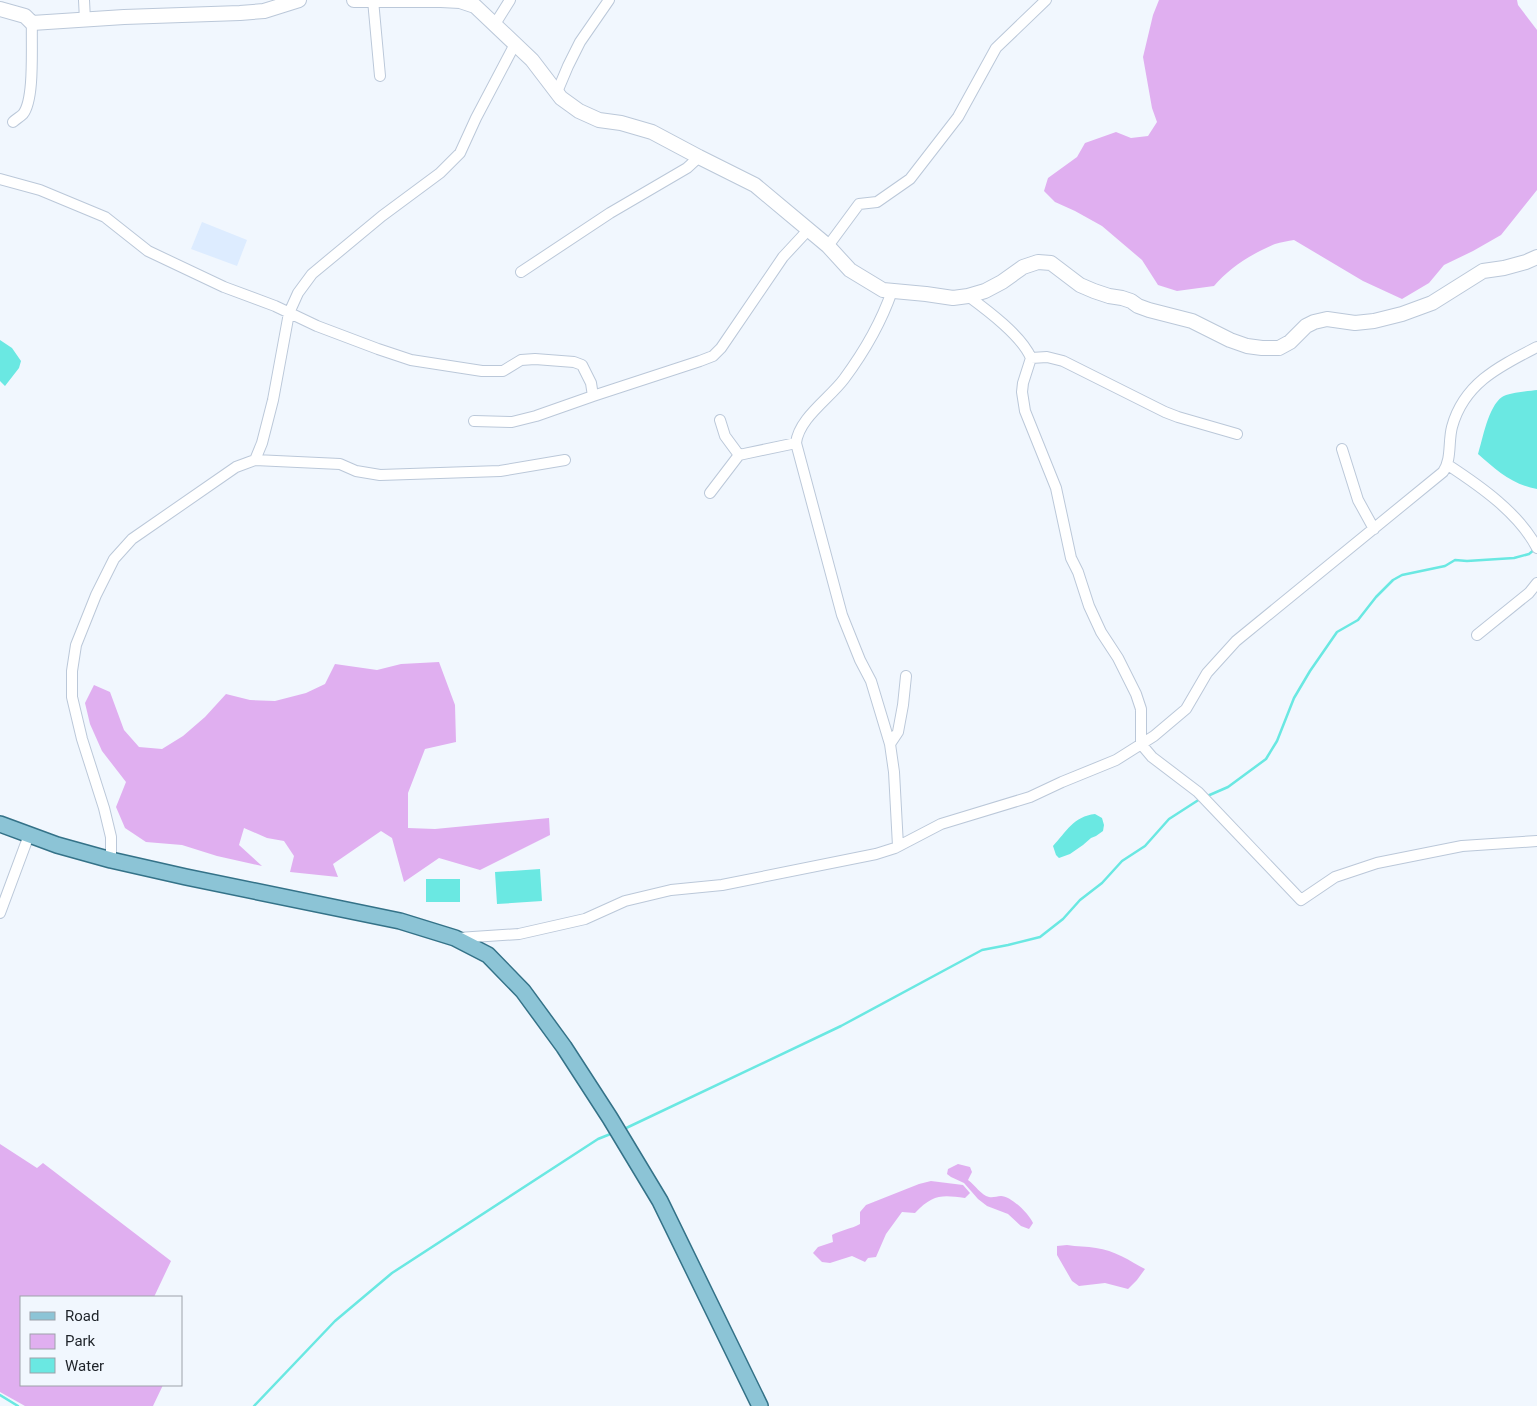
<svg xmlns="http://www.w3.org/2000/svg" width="1537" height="1406" font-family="Roboto,sans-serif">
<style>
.built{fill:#ddecff}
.green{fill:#e0aff0}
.water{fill:#6ae8e2}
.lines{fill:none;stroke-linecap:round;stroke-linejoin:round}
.stream{stroke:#6ae8e2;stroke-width:2.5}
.street-casing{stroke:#bbc8d9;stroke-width:12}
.secondary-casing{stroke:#bbc8d9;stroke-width:16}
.primary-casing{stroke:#347288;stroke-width:18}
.street{stroke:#fff;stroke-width:10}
.secondary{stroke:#fff;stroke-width:14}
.primary{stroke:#8cc4d6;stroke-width:15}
</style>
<rect width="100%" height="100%" fill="#f1f7fe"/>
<path class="built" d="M202 222 247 240 237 266 191 249Z"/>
<path class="green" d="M1159 0H1517L1518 5 1537 30V190L1501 235 1473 251 1444 265 1429 283 1402 299 1363 281 1294 240C1288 241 1281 242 1275 244 1253 253 1229 268 1214 286L1177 291 1158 285 1142 260 1102 226 1075 211 1055 202 1044 191 1048 178 1077 157 1085 143 1116 132 1131 138 1148 136 1157 122 1152 108 1143 57 1153 15Z
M439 662 455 705 456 742 425 749 408 793V828L435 829 549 818 550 835 480 870 439 858 404 882 392 838 381 831 333 864 338 877 290 872 294 856 284 841 267 838 244 828 239 845 262 866 217 856 182 845 146 842 125 828 116 807 126 782 102 751 90 724 85 703 94 685 110 692 124 730 139 747 162 749 183 736 205 717 226 694 250 700 275 701 306 693 325 684 335 664 377 670 401 664Z
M0 1144 37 1168 43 1163 171 1261 154 1297H21V1385H163L153 1406H25L0 1392Z
M958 1164 970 1167 972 1172 968 1180C975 1185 981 1195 989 1197 993 1198 997 1196 1001 1196 1011 1196 1029 1214 1033 1223L1029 1229 1021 1226 1008 1214 987 1206 978 1199 964 1183 951 1177 947 1174 948 1169Z
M931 1181 963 1185 970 1193 965 1198C942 1195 933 1194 915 1213L902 1212 886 1234 876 1257 868 1258 865 1262 852 1256 830 1263 822 1262 813 1253 818 1247 833 1242 832 1235C841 1230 851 1229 860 1224V1212L866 1205 919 1184Z
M1067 1245C1077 1247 1087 1246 1096 1248 1114 1250 1130 1261 1145 1269L1137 1280 1128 1289 1105 1283 1079 1286 1072 1281 1057 1255V1246Z"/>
<path class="water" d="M0 340 12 348 21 361 19 368 5 386 0 381Z
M1537 390V489C1513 485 1496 470 1478 454 1483 438 1488 407 1502 397 1508 393 1529 391 1537 390Z
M1095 814 1102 818 1104 825 1103 831 1096 836 1091 838 1083 845 1070 854 1059 858 1056 855 1053 846C1066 832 1074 816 1095 814Z
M540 869 542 901 497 904 495 872Z
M426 879H460V902H426Z"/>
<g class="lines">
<path class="stream" d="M1205 797 1228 787 1266 759 1277 741 1294 698 1310 671 1337 632 1358 620 1376 597 1393 580 1402 575 1445 566 1455 560 1467 561 1514 558 1529 554 1535 549
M622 1130 841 1026 982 950 1008 945 1040 937 1063 919 1080 900 1102 883 1122 861 1145 846 1169 819 1200 799
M0 1395 18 1406
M254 1406 335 1321 392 1273 598 1139 613 1133"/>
<g class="street-casing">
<path id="street" d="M84 0 85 20
M373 0 380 76
M495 24 510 0
M557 92 568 66 580 42 609 0
M13 122C16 119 20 117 23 114 35 99 31 44 32 23
M0 179 40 190 105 217 148 251 224 287 275 306 317 326 378 349 411 360 482 371H503L521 360 535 359 574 362 582 365 591 383 593 396 700 361 713 356 721 348 783 257 809 229
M828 246 859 204 877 202 910 179 958 117 996 48 1046 0
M521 272 610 213 687 168 699 157
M892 291C881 323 864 352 844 379 829 399 799 418 796 443L842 615 860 660 871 681 890 744 894 772 898 846
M968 296C987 310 1022 336 1031 358L1023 383 1022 392 1025 411 1056 488 1071 558 1078 572 1089 606 1101 632 1118 658 1136 694 1141 709V744L1152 757 1198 792 1301 900 1335 877 1377 863 1462 846 1537 841
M1031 358 1047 357 1063 361 1165 412 1178 417 1237 434
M720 420 725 436 739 455
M474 421 512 422 536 416 593 396
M1342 449 1358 500 1374 529
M255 460 340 464 356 471 380 475 500 471 565 460
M1448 465C1480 486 1519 513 1537 548
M710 493 739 455 796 443
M1477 635 1529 593 1537 583
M890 744 898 732 903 705 906 676
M111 860V837L104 808 82 739 72 697V671L76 645 96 595 114 559 132 539 236 467 255 460 262 443 273 400 289 313 298 293 312 274 382 216 440 173 460 153 476 118 515 44
M0 913 29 835
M458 938 519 934 585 919 625 901 671 890 722 885 876 854 895 848 941 824 1030 797 1062 782 1116 760 1154 736 1186 709 1207 673 1236 641 1443 472C1452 459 1448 442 1452 427 1464 383 1500 366 1537 347"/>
</g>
<g class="secondary-casing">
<path id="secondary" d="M354 0H441L460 1 475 6 532 60 561 98 579 111 599 120 621 123 652 132 699 157 755 185 828 246 850 270 883 290 926 294 953 298 968 296 985 291 1002 282 1023 267 1038 262 1051 263 1080 285 1094 291 1109 296 1122 298 1131 301 1138 306 1149 310 1192 321 1230 340 1247 346 1262 348H1279L1290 342 1306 326 1314 322 1327 319 1355 323 1374 321 1402 314 1432 303 1483 271 1504 268 1526 262 1537 257
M0 9 25 16 32 23 124 17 240 13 264 11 299 0"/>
</g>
<g class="primary-casing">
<path id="primary" d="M0 824 57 845 111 860 186 877 400 921 455 938 488 955 523 991 564 1047 610 1118 660 1201 760 1406"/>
</g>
<use href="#street" class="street"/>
<use href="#secondary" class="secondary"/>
<use href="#primary" class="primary"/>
</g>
<rect x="20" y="1296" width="162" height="90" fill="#f1f7fe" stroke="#9da2a9"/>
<rect x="30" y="1312" width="25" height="8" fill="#8cc4d6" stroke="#9da2a9"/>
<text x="65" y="1321" font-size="15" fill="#1e2329">Road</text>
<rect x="30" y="1334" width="25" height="15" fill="#e0aff0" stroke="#9da2a9"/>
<text x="65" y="1346" font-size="15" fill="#1e2329">Park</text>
<rect x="30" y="1358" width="25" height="15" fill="#6ae8e2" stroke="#9da2a9"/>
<text x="65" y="1371" font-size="15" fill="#1e2329">Water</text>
</svg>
